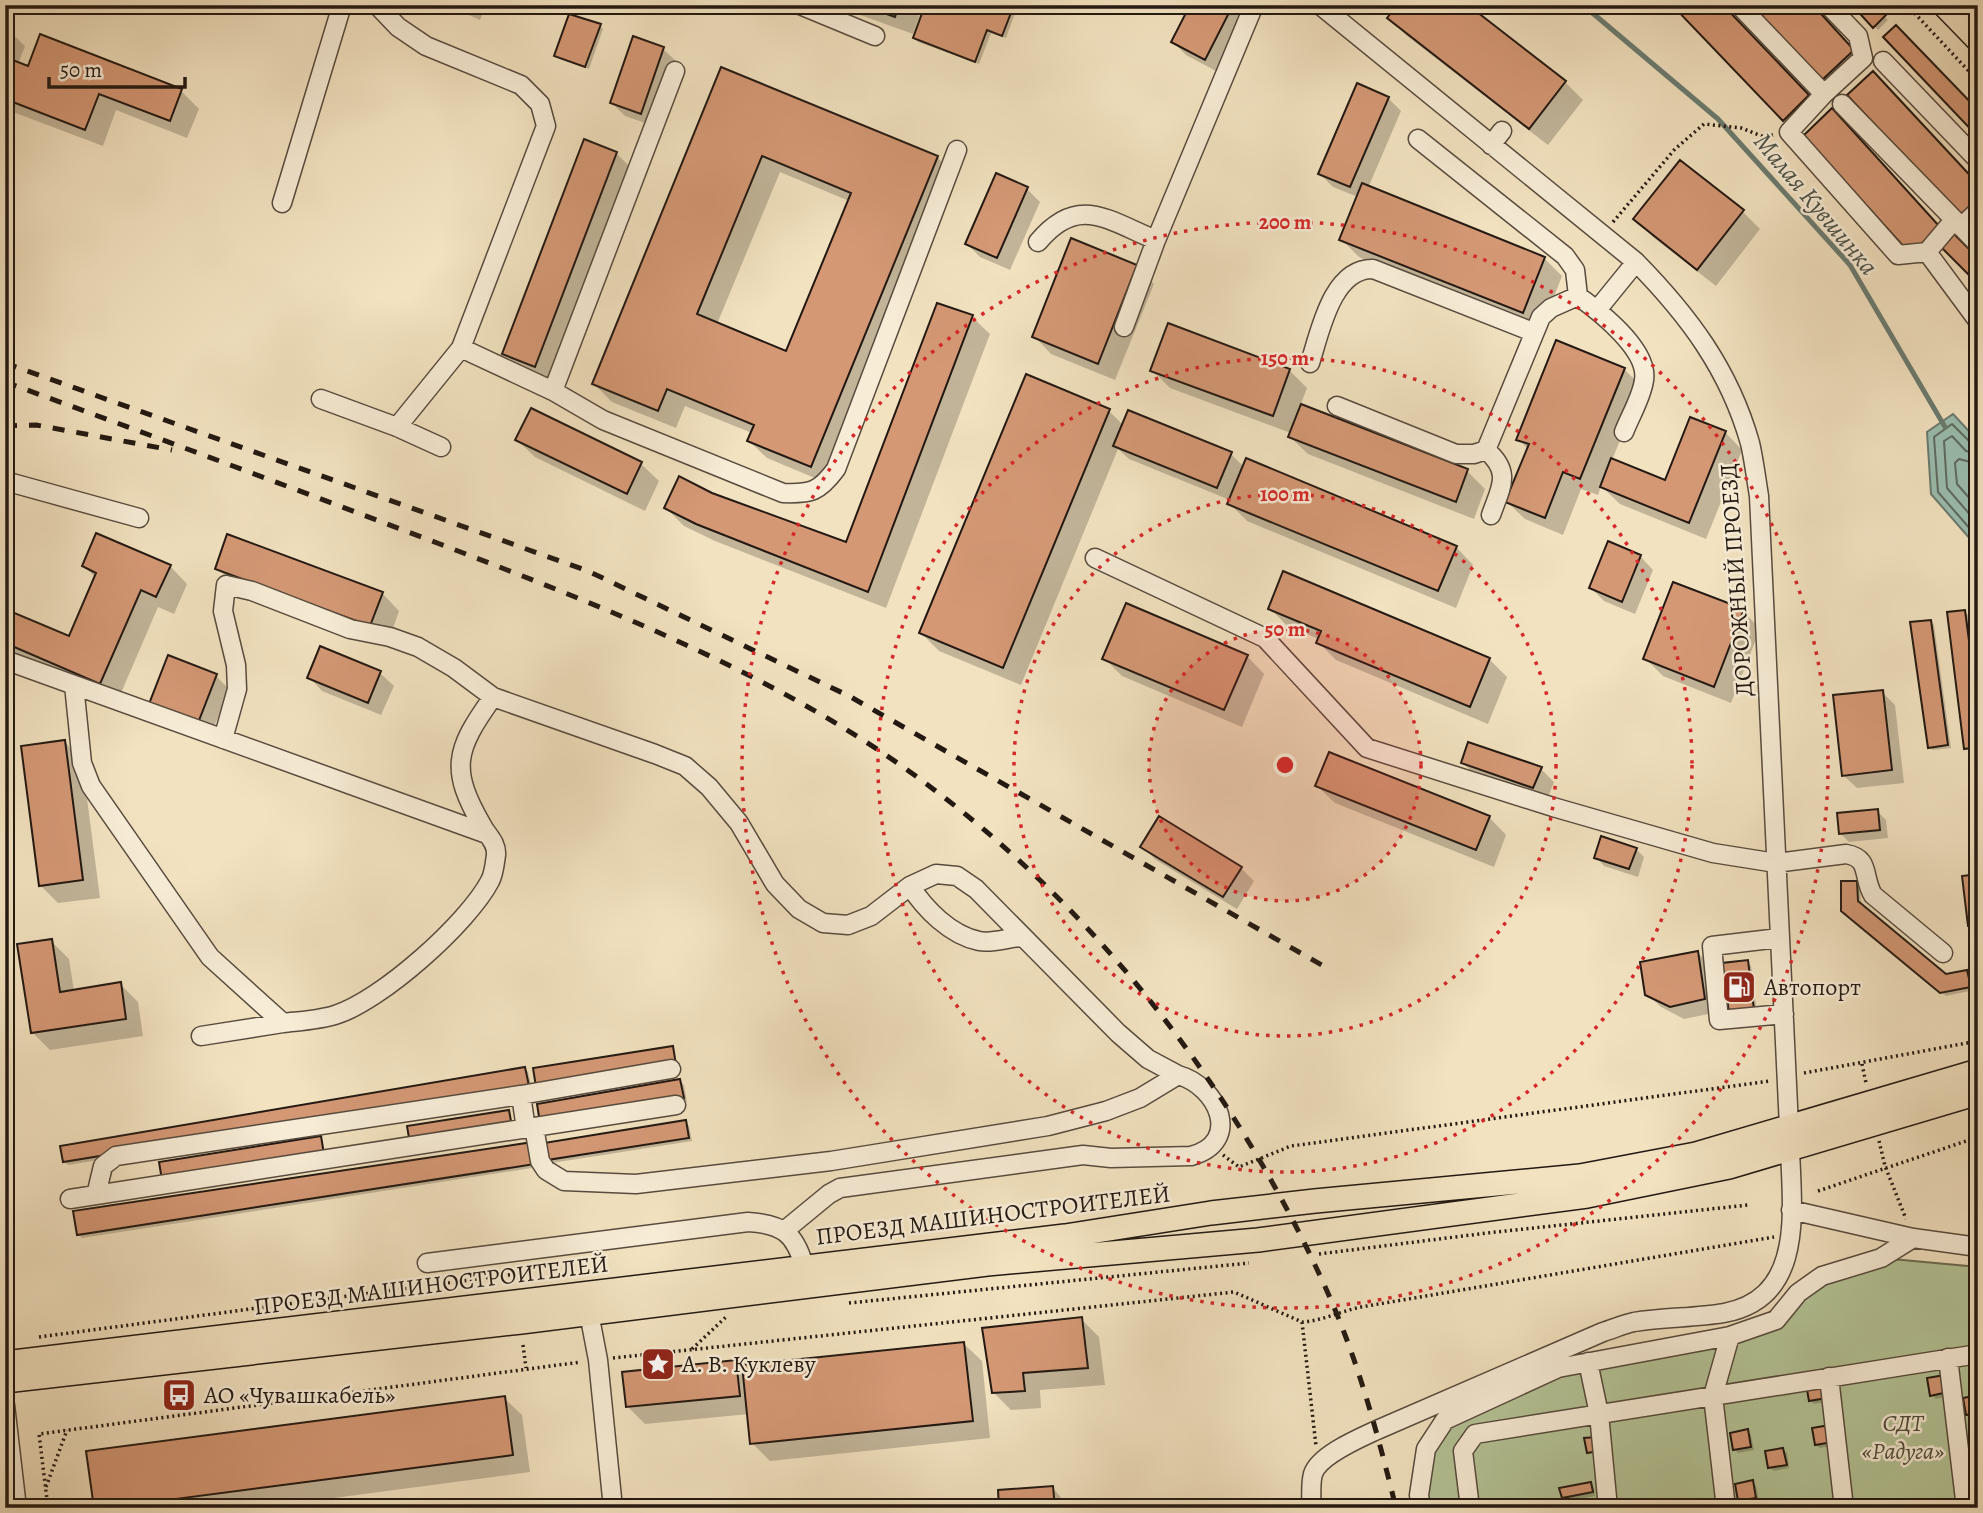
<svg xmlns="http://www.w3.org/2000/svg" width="1983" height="1513" font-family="Alegreya,serif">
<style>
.green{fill:#b4c497;stroke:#6c6e54;stroke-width:2}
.water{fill:#9bbeb0;stroke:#6b7c71;stroke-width:2}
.shadow{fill:#0003;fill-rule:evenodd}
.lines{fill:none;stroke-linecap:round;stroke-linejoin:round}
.shore{stroke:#5f6c61;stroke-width:2}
.stream{stroke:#6b7c71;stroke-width:5}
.building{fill:#d49875;stroke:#231912;stroke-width:2;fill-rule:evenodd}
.minor-casing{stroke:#574b3e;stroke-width:21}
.major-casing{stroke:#231912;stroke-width:26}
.path{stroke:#231912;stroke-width:3.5;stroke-dasharray:2 3.5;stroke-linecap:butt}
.minor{stroke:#f7ecd6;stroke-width:18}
.major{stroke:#f2e2c0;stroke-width:23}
.rail{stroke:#231912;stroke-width:5;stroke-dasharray:12 12;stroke-linecap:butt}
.ring{fill:none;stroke:#d62828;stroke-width:3.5;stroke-dasharray:3.5 7}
.labels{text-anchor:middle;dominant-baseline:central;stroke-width:5;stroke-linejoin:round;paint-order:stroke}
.street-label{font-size:24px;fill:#231912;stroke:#f7ecd6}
.poi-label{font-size:24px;fill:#231912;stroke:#f7ecd6;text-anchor:start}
.park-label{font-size:24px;font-style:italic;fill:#4e4c3a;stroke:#f7ecd6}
.water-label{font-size:26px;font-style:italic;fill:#4d5349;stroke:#f7ecd6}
.centre{fill:#d62828;stroke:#f7ecd6;stroke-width:3.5}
.ring-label{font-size:21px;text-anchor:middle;font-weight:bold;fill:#d62828;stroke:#f7ecd6;stroke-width:5;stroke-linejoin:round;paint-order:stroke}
</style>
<rect width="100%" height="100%" fill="#f2e2c0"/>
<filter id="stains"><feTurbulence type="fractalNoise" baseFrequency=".00286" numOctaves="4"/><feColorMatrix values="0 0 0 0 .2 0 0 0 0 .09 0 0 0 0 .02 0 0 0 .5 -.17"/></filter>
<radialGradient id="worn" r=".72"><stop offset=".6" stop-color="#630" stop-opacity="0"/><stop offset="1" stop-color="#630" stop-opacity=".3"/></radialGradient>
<path class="green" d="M1881 1258 1978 1267V1508H1421L1419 1495 1445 1420 1558 1368 1776 1320 1798 1293Z"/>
<path class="water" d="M1953 414 1978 441V548L1931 494 1927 432Z"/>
<path class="shadow" d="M446 5H486L480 20Z
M833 5H923L913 34Z
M927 5H1018L1006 38 991 33 979 64 918 42 915 38Z
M1192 5H1253L1218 72 1186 55 1173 42Z
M1675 5H1721L1811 100 1787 123Z
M1752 5H1810L1856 54 1826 83Z
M1855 5H1874L1888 20 1878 30Z
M1389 18 1565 82 1583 100 1548 145 1407 36Z
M600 26 603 29 589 69 560 59 556 56Z
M5 27 25 46 18 64 29 68 181 91 199 109 187 138 116 110 103 146 5 109Z
M634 39 663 49 677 62 654 126 625 116 612 103Z
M722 69 937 157 955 175 829 484 767 458 749 441 752 433 685 406 676 428 612 402 594 384ZM780 172 849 201 786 353 717 324Z
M1388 98 1401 111 1368 188 1544 258 1562 276 1541 330 1359 257 1341 239 1358 197 1333 187 1320 174Z
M616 153 634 171 553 383 521 371 504 353Z
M997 176 1027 189 1040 202 1010 270 980 257 967 244Z
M1743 212 1760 229 1716 286 1653 237 1636 219Z
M1136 266 1154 284 1115 380 1051 354 1034 336Z
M972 317 990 334 886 608 715 541 684 526 666 508 711 494 847 544Z
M1624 369 1642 387 1612 460 1666 482 1725 432 1742 450 1706 539 1620 504 1601 486 1598 495 1581 489 1563 535 1525 519 1507 502 1528 449 1518 439Z
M1152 370H1289L1307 388 1300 406 1467 471 1485 489 1474 519 1308 454 1290 437 1291 433 1170 388Z
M1109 411 1124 426 1231 454 1244 467 1456 547 1473 565 1456 608 1247 521 1229 503 1230 500 1129 459 1118 449 1021 685 939 651 921 633Z
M517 440 641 464 659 481 645 511 535 457Z
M1640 556 1653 570 1635 614 1604 601 1591 588Z
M84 566H170L187 584 174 614 158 607 118 700 9 653 5 650V611L70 639 96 578Z
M217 568 382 593 399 611 388 643 235 586Z
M1284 574 1490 660 1507 677 1488 724 1336 660 1318 642 1319 639 1287 626 1270 608Z
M1743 611 1760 629 1731 703 1663 676 1645 658Z
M1964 611 1968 615 1978 690V751L1970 752 1966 748Z
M1930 621 1934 625 1951 748 1933 750 1929 747Z
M321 648 380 673 394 686 381 715 322 691 309 677Z
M1247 656 1264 674 1242 727 1122 676 1104 658Z
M216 676 229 689 211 735 165 717Z
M1882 692 1895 705 1904 783 1857 788 1843 775Z
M65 742 82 760 100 898 58 903 40 885Z
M1463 763 1541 769 1554 782 1547 800 1476 776Z
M1317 786 1489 817 1506 835 1494 867 1335 803Z
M1877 811 1886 820 1888 838 1849 842 1841 834Z
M1143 847 1241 868 1254 881 1237 909 1156 860Z
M1636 849 1644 857 1638 877 1604 866 1596 857Z
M1978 876V933L1969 925Z
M1857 883 1860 886 1861 906 1945 976 1967 971 1971 975 1974 990 1946 996 1847 915Z
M51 941 69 959 74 991 120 984 138 1002 143 1036 50 1050 32 1032Z
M1698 953 1711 966 1718 1012 1684 1019 1661 1007 1647 994Z
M1747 962 1751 966 1757 1013 1734 1016Z
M525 1069 528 1072 532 1089 68 1165 64 1161Z
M680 1081 684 1085 687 1102 546 1126Z
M685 1122 689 1126 692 1141 552 1163 548 1160Z
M532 1144 538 1167 82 1238 78 1234Z
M1081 1319 1099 1337 1105 1385 1040 1390 1041 1408 1011 1410 994 1393Z
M964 1344 982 1361 990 1438 770 1461 752 1443 749 1414 645 1424 627 1406 736 1362 744 1371Z
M1929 1380 1951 1396 1936 1399 1932 1395Z
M1808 1385 1830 1401 1814 1404 1811 1400Z
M1978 1397V1417L1972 1418 1968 1414Z
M504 1398 522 1415 530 1472 258 1508H96Z
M1814 1430 1836 1445 1820 1448 1816 1445Z
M1747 1431 1751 1435 1754 1450 1738 1453 1735 1449Z
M1783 1450 1787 1453 1789 1468 1774 1471 1770 1467Z
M1753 1482 1756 1486 1759 1501 1743 1504 1740 1500Z
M1590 1484 1594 1488 1595 1496 1567 1501 1563 1497Z
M1052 1487 1070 1508H1001Z"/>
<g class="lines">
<path class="shore" d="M1978 445 1971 443 1952 424 1934 437 1938 492 1978 538
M1978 454 1966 451 1952 436 1944 441 1947 488 1978 524
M1978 464 1959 459 1955 463 1957 484 1978 508"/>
<path class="stream" d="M1583 5 1718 119 1850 265 1945 427"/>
</g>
<path class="building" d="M861 5H899L895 17Z
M925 5H1014L1002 36 987 30 975 62 913 38Z
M1190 5H1233L1205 60 1171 42Z
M1397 5H1468L1566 81 1529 129 1387 18Z
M1672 5H1723L1809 95 1783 121Z
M1750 5H1813L1854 50 1821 81Z
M1852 5H1877L1886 15 1873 28Z
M569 14 601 24 585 67 554 56Z
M1896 25 1978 110V137L1883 37Z
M40 34 182 89 170 121 99 94 85 130 5 99V57L28 66Z
M633 36 664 47 641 114 610 103Z
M721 67 938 156 811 467 747 441 754 425 667 389 658 411 592 384ZM762 156 851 193 786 351 697 314Z
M1873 71 1978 184V200L1960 216 1847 95Z
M1357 83 1389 97 1350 187 1318 174Z
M1832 108 1940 227 1924 245 1905 248 1803 136Z
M584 139 617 152 535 367 502 354Z
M1680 160 1744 210 1697 270 1633 219Z
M996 173 1028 187 997 258 965 244Z
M1362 183 1545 257 1523 313 1339 240Z
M1954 234 1978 258V284L1941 247Z
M1071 238 1137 265 1098 364 1032 337Z
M937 303 973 315 868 592 696 524 664 508 679 476 712 493 846 542Z
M1168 323 1290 369 1273 416 1150 371Z
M1556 340 1625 368 1580 479 1563 472 1545 518 1505 502 1529 444 1516 440Z
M1026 374 1110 409 1003 668 919 633Z
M1301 404 1468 469 1456 502 1288 437Z
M531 408 642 462 627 494 515 440Z
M1128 410 1232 452 1217 488 1113 446Z
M1690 417 1726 431 1689 523 1600 487 1611 458 1665 480Z
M1246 458 1457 546 1438 591 1227 504Z
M96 533 171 565 156 597 141 590 100 684 5 643V609L69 636 96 573 82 566Z
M227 534 383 592 370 626 215 569Z
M1608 541 1641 555 1622 602 1589 588Z
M1283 571 1490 658 1470 707 1316 643 1321 631 1268 609Z
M1673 582 1744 609 1714 687 1643 659Z
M1126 603 1248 655 1224 710 1102 659Z
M1965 610 1978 709V747L1964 749 1947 612Z
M1931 620 1948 745 1928 748 1910 622Z
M320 646 381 671 368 703 307 678Z
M168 655 217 674 198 723 149 704Z
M1883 690 1892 770 1842 776 1833 695Z
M65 740 83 880 39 886 21 746Z
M1468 742 1542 767 1533 788 1461 763Z
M1329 752 1490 816 1476 850 1315 786Z
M1878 809 1880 830 1839 834 1837 813Z
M1159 816 1242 867 1223 897 1140 847Z
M1601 836 1637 848 1629 869 1594 858Z
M1978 874V925L1968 926 1962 876Z
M1841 881H1857L1858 901 1946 974 1967 970 1971 987 1940 993 1841 911Z
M52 939 60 992 121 982 126 1019 31 1033 17 944Z
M1698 951 1705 999 1670 1007 1645 995 1640 962Z
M1748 960 1754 1010 1729 1013 1722 963Z
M673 1046 676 1065 536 1087 533 1068Z
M525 1067 529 1086 63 1162 60 1146Z
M680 1079 684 1098 540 1123 537 1104Z
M509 1110 512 1127 410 1144 407 1126Z
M686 1120 689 1138 547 1160 544 1143Z
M321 1136 324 1154 162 1180 159 1162Z
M533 1142 535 1164 77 1235 73 1211Z
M1082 1317 1088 1368 1023 1373 1025 1391 992 1393 982 1328Z
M964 1342 973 1421 750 1444 742 1365Z
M736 1360 740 1396 626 1407 622 1372Z
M1945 1375 1948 1392 1930 1396 1927 1378Z
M1824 1380 1827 1398 1809 1401 1806 1384Z
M1978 1395V1413L1966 1415 1963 1398Z
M505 1396 513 1455 175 1499 176 1508H94L86 1451Z
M1830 1425 1833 1442 1815 1445 1812 1428Z
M1748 1429 1751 1447 1733 1450 1730 1433Z
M1596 1437 1599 1451 1587 1453 1584 1438Z
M1783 1448 1787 1465 1768 1468 1765 1451Z
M1753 1480 1756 1498 1738 1501 1735 1484Z
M1591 1482 1593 1492 1562 1498 1559 1488Z
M1053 1486 1055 1508H999L998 1490Z
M871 1503V1508H833V1507Z"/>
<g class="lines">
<g class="minor-casing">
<path id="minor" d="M377 5 398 27 426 46 521 85 540 104 546 126 461 348 553 391 603 420 783 493C811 494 819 492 836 469L957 150
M800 5 875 36
M1320 5 1636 262C1688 315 1729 369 1750 443 1754 460 1756 478 1759 496L1789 1127
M1739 5 1824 94
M1828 5 1858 36 1863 58 1824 94 1789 132 1898 255 1927 252
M1883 61 1978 160
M1842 104 1978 244
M1418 139 1565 256 1575 270 1578 296C1600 312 1649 350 1644 380 1642 397 1630 416 1624 432
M1491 145 1502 131
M282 203 342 5
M1954 220 1927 252 1978 321
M1961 227 1978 211
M1038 242C1078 194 1107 220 1156 240
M1597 310 1636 262
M1124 327 1156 240 1254 5
M1310 363C1320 332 1332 268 1373 269L1533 332
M553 391 675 71
M321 399 397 427 441 447
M1337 406 1456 454H1474L1486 450 1541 317 1551 308 1578 296
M397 427 461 348
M1486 450C1512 472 1501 487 1491 515
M5 481 139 518
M1095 558 1265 638 1367 748 1553 807 1713 853 1776 863 1846 854C1871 858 1862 877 1873 895L1943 953
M5 660 487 834
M74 685 82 763 91 786 210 957 283 1023C300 1021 319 1020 335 1015 381 1001 468 923 490 881 494 874 495 862 496 855 497 843 488 836 483 827 449 769 455 750 493 697
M223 739 237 689 236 665 223 611 226 585 252 591 350 629 390 637 418 647 454 668 493 697 655 754 685 766 709 787 739 823 775 884 799 909 823 923 848 925 871 916 910 886 936 874 957 876 976 889 1118 1033 1148 1059 1178 1075
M910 886C925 909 950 935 979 941 993 944 1009 937 1023 937
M1779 938 1712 946 1719 1020 1784 1014
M201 1036 283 1023
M521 1095 526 1129
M534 1127 540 1161 546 1170 564 1181 636 1184 831 1161 1048 1126 1106 1111 1140 1098 1178 1075C1218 1086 1243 1142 1191 1156L1111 1158 1083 1155 840 1188 829 1194 784 1231
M96 1195 103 1166 116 1156 521 1095 671 1069
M70 1199 676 1105
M1791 1210 1913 1238 1978 1247
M427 1263 748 1222C782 1224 795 1233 804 1266
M589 1313 598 1360 613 1508
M1948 1358 1966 1508
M1588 1362 1599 1414 1608 1508
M1829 1377 1844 1508
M5 1405 17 1508
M1311 1508C1312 1497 1310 1484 1313 1474 1319 1455 1360 1438 1377 1430L1603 1332C1613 1329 1624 1324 1634 1322 1664 1317 1695 1318 1724 1313 1805 1298 1792 1211 1790 1149
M1421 1508 1419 1495 1426 1449 1445 1420 1558 1368 1730 1336 1776 1320 1798 1293 1822 1276 1881 1258 1913 1238
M1470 1508 1463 1451 1475 1434 1978 1354
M1726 1508 1713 1396 1730 1336"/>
</g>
<g class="major-casing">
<path id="major" d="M1944 5 1978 40
M5 1363 1065 1236 1211 1213 1315 1201 1580 1176 1696 1154 1978 1071
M5 1381 521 1322 987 1264 1258 1240 1587 1196 1729 1167 1978 1093"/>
</g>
<path class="path" d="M1907 5 1978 81
M1613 222 1675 149 1704 124 1741 128 1764 137 1773 135
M1862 1064 1866 1083
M1804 1073 1978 1041
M1879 1141 1885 1166 1906 1219
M1223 1155 1239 1167 1291 1146 1770 1081
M1818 1191 1978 1137
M1319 1254 1487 1233 1748 1205
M849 1303 1249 1263
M1302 1322 1316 1446
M39 1337 515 1274 516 1283
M523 1345 526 1368
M692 1349 727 1316
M613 1358 1234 1292 1302 1322C1322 1321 1341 1311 1361 1307L1774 1237
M46 1487 67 1430
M48 1508 39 1434 581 1362"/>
<use href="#minor" class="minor"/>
<use href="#major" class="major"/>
<path class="rail" d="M5 363 588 571 849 696 1327 968
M5 382C148 434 290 487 432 541 565 592 698 643 822 715 1046 845 1221 1055 1327 1291 1358 1360 1378 1435 1396 1508
M5 426 36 425 172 450"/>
</g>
<circle cx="1285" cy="765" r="136" fill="#d62828" fill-opacity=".12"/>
<g class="ring">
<circle cx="1285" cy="765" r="136"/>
<circle cx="1285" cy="765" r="271"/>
<circle cx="1285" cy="765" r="407"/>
<circle cx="1285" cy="765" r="543"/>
</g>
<defs>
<g id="fuel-square" transform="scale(1.75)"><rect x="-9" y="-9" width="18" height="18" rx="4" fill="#8f2418" stroke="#f7ecd6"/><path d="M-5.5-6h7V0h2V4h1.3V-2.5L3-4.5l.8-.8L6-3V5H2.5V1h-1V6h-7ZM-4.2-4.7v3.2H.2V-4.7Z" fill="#fff"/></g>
<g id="sight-square" transform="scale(1.75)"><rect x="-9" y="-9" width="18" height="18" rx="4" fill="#8f2418" stroke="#f7ecd6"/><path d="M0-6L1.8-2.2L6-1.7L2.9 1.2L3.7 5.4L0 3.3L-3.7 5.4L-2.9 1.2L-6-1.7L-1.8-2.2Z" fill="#fff"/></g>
<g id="bus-square" transform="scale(1.75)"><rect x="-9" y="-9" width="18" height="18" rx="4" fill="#8f2418" stroke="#f7ecd6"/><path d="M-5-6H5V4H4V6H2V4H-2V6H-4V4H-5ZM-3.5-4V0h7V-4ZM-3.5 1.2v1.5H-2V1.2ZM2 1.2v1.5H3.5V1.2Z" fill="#fff"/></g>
</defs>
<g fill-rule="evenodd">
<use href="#fuel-square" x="1739" y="987"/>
<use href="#sight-square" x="658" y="1364"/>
<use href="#bus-square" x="179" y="1395"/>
</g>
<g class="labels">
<g class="street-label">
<text transform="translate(1736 580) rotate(-94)">ДОРОЖНЫЙ ПРОЕЗД</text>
<text transform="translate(993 1215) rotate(-7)">ПРОЕЗД МАШИНОСТРОИТЕЛЕЙ</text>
<text transform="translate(431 1285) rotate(-7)">ПРОЕЗД МАШИНОСТРОИТЕЛЕЙ</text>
</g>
<g class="poi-label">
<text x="1764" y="987">Автопорт</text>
<text x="682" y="1364">А. В. Куклеву</text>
<text x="204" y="1395">АО «Чувашкабель»</text>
</g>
<g class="park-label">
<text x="1903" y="1423">СДТ<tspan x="1903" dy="28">«Радуга»</tspan></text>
</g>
<g class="water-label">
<text transform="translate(1816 204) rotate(50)">Малая Кувшинка</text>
</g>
</g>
<circle cx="1285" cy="765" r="10" class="centre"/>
<g class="ring-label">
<text x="1285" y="229">200 m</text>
<text x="1285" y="365">150 m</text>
<text x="1285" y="501">100 m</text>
<text x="1285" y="636">50 m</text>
</g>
<rect width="1983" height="1513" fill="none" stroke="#f2e2c0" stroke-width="28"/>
<rect x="7" y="7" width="1969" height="1499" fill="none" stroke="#231912" stroke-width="3.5"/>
<rect x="14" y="14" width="1955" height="1485" fill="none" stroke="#231912" stroke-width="2"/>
<path d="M49 77v10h136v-10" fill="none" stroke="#231912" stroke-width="3.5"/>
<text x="60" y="77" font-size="21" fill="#231912" stroke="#f7ecd6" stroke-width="5" paint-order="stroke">50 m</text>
<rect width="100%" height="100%" filter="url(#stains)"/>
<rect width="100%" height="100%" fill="url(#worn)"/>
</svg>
